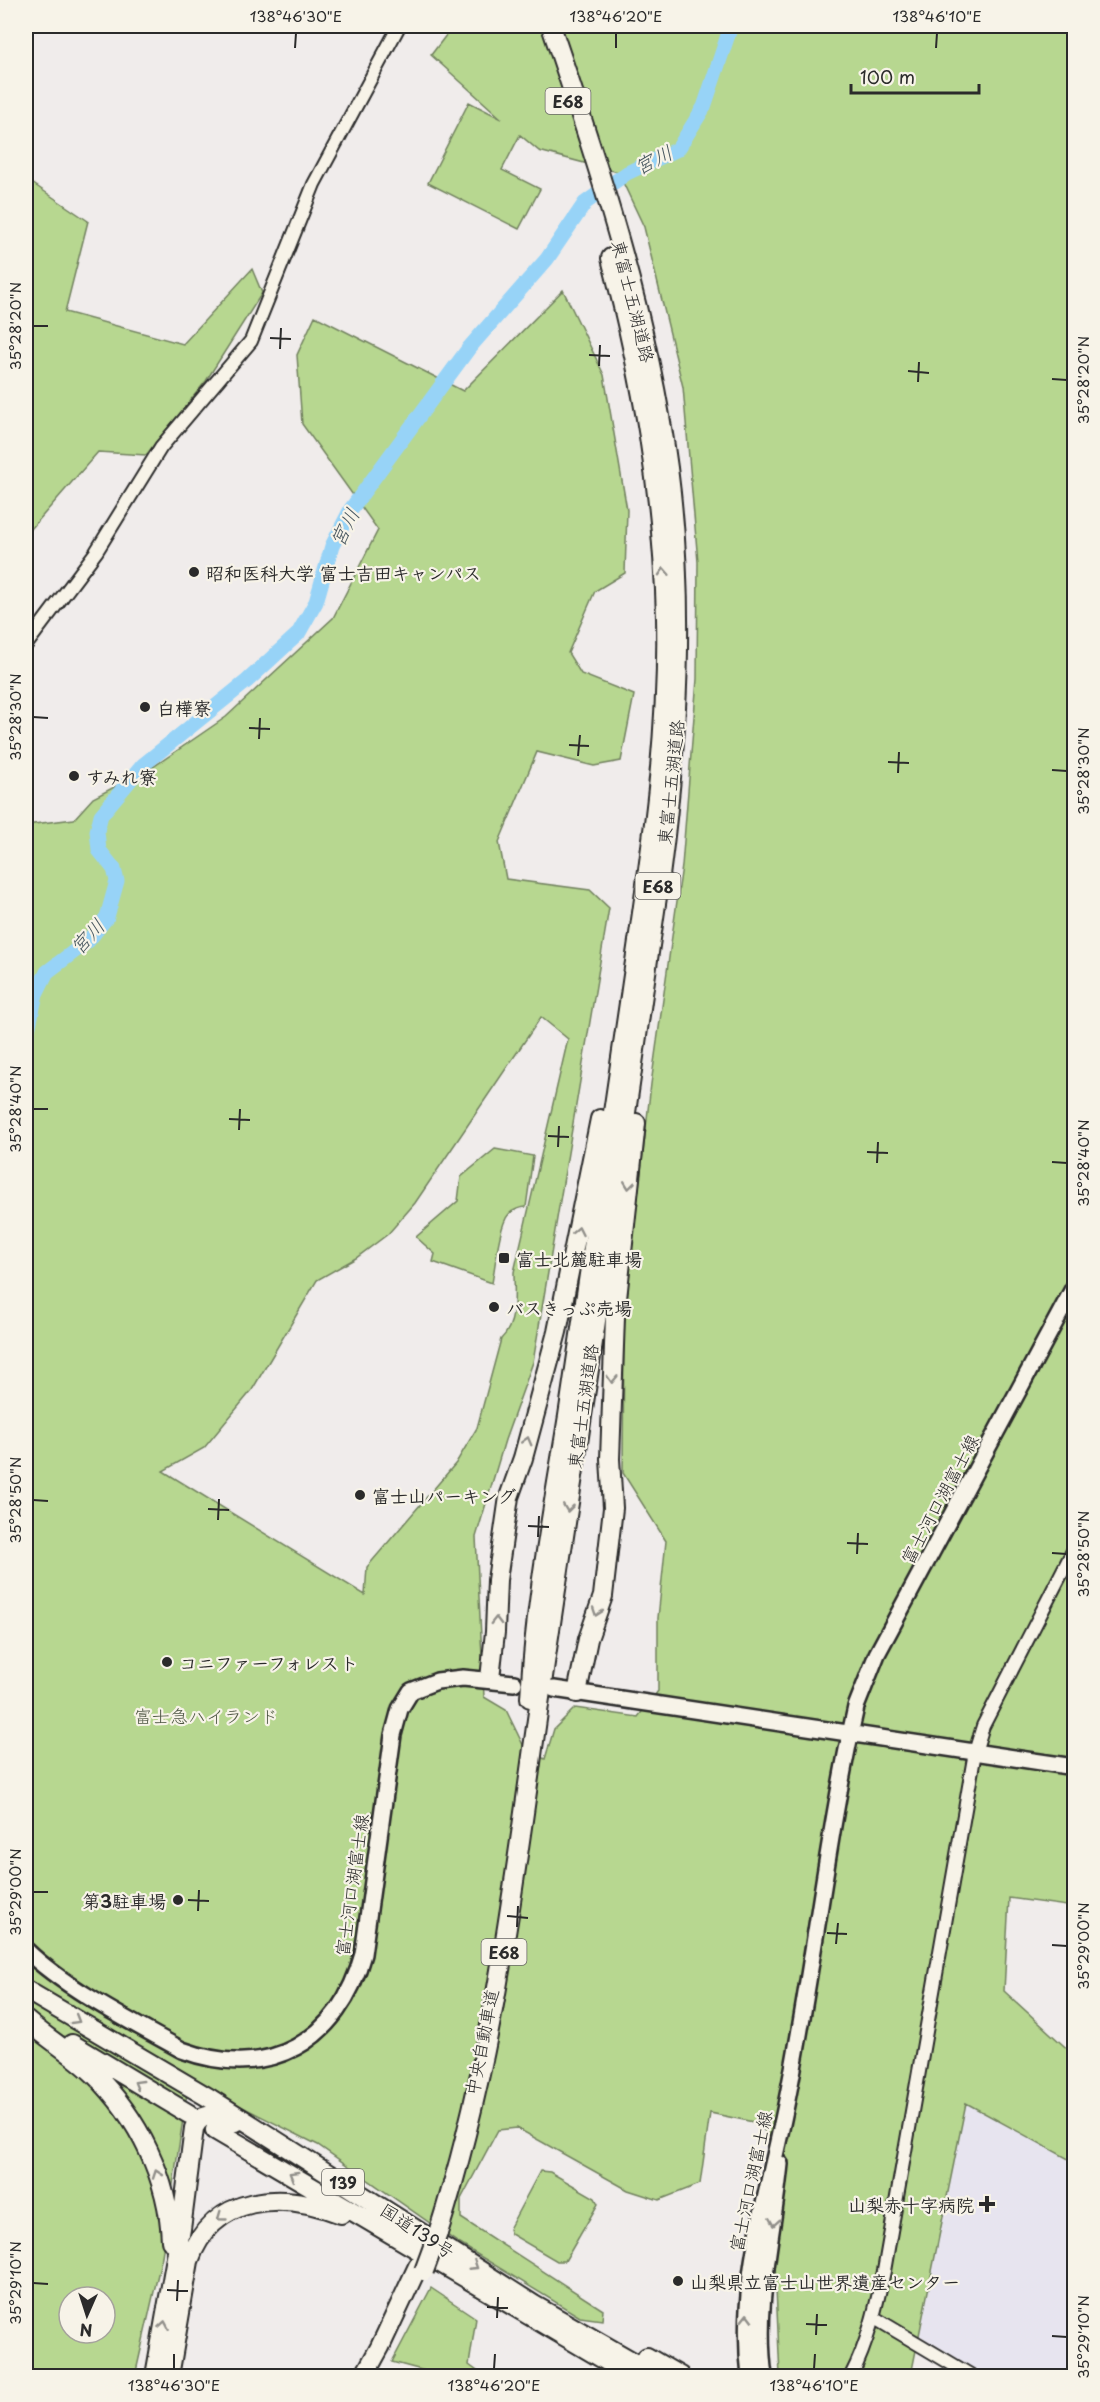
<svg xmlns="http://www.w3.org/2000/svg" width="1100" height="2402" font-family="'Playpen Sans','Klee One',sans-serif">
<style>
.built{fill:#e7e4ef}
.green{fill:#b7d790;stroke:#71815e;stroke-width:1.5;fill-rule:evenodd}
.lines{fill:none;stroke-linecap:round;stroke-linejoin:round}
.river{stroke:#97d3f7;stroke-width:15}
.minor-casing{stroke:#2b2b2b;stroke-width:16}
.major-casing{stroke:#2b2b2b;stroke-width:20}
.highway-casing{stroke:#2b2b2b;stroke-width:22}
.minor{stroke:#f7f3e8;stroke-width:12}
.major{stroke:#f7f3e8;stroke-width:15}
.highway{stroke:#f7f3e8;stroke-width:18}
.highway-bridge-casing{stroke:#2b2b2b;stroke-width:22;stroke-linecap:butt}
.highway-bridge{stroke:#f7f3e8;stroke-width:18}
.oneway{stroke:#918f8a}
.ticks{fill:none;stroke:#2b2b2b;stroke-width:2}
.poi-dot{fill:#2b2b2b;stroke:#f7f3e8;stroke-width:2}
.labels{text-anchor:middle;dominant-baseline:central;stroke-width:4.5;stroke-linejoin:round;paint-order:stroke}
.shield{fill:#f7f3e8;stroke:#686764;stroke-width:1.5}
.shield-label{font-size:16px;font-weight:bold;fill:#2b2b2b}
.street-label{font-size:18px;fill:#2b2b2b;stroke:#f7f3e8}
.poi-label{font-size:18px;font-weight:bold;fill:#2b2b2b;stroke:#f7f3e8;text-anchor:start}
.park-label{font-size:18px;fill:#4e5644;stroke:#f7f3e8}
.water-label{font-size:20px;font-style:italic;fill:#46555e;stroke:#f7f3e8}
.neatline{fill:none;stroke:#2b2b2b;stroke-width:2}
.ticks-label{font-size:15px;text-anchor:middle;fill:#2b2b2b}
</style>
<rect width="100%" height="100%" fill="#f0eceb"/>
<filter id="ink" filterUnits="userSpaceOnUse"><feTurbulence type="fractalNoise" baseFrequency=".0167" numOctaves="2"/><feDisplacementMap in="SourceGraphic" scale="12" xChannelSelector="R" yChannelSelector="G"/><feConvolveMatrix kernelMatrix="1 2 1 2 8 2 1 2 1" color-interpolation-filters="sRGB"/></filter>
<g filter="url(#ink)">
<path class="built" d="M925 2071 1074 2159V2376H987L891 2318Z"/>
<path class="green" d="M453 26H1074V1907L1009 1898 1004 1991 1074 2055V2162L966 2103 912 2370 925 2376H780L774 2243 789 2161 758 2123 710 2113 700 2184 659 2200 628 2190 517 2128 498 2130 461 2199V2218L603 2310 602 2320 580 2317 460 2244 318 2145 189 2080 162 2256 135 2376H26V957L30 940 26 939V825L74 819 93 798 153 767 226 717 333 618 378 530 302 424 297 355 315 316 463 391 563 290 604 375 627 510 625 573 595 591 568 653 581 674 634 695 621 761 594 766 537 752 499 842 506 879 590 890 609 908 533 1362 505 1440 476 1537 484 1697 506 1710 526 1751 545 1759 554 1729 575 1708 638 1717 658 1691V1618L666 1541 623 1473 624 1318 651 1084 682 866 697 679 698 562 683 387 644 227 618 172 539 151 520 135 502 170 540 189 519 229 428 183 469 102 502 119 431 55ZM541 1017 568 1039 514 1272C514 1293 518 1323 501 1339L477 1428 456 1463 367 1567 365 1595 163 1471 204 1448 252 1390 317 1280 356 1258 388 1234 415 1203ZM69 2297H105V2333H69Z
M26 179 88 221 65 312 183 344 252 269 262 293 206 381 146 455 98 452 31 529 26 526Z
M495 1149 533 1156 526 1207C521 1207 513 1210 509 1214 499 1224 495 1268 492 1283L433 1262 435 1254 416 1237 458 1201 461 1177Z
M540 2171 550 2172 595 2198 598 2204 565 2261H557L511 2234 509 2229Z
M431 2288 476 2318 469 2365 484 2376H444L392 2362Z"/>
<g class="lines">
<path class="river" d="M26 1039 36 994 47 972 88 941 107 917 117 881 114 869 99 850 97 831 101 815 143 765 247 681 298 634 316 602 332 546 351 509 469 348 547 259 585 203 627 173 678 149 704 107 731 26"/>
<g class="minor-casing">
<path id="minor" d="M26 645 96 552 161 447 251 341 314 184 399 26
M873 2317 972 2376
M851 2376C868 2343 876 2307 884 2271L975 1752 983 1726 1074 1549"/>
</g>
<g class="major-casing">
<path id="major" d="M554 1689 1074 1767
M26 1950C66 1989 132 2022 182 2050 269 2082 339 2042 363 1954L393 1735 400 1709 411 1691 437 1681 463 1678 514 1683
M750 2376C738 2279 769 2193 787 2100 813 1970 827 1837 856 1707L877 1654 1074 1287
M764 2376C754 2305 773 2235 780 2164"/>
</g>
<g class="highway-casing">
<path id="highway" d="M490 1679 495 1632 497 1580 509 1497 523 1458 557 1332 600 1119
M577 1693 588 1639 603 1596 613 1508 610 1459 615 1317 636 1123
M530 1698C535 1603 553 1509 568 1416 590 1276 609 1136 630 996 648 871 669 745 666 618 663 494 642 378 611 258
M26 1990 211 2099 534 2305 658 2376
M26 2020C48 2039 73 2054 94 2074 138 2117 169 2179 171 2241
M72 2044 189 2114
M215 2130 632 2376
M438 2233C498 2046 517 1855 545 1663 585 1401 623 1138 660 876 678 740 686 605 668 468 648 317 600 170 551 26
M647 2357 680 2376
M155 2376 181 2229 194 2128C202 2109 222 2115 236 2122
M169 2376 189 2261C213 2193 283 2191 341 2214
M364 2376 380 2347 418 2266"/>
</g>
<use href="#minor" class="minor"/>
<use href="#major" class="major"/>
<use href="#highway" class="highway"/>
<g class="highway-bridge-casing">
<path id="highway-bridge" d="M424 2271 438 2233"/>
</g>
<use href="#highway-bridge" class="highway-bridge"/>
</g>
<defs><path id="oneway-chevron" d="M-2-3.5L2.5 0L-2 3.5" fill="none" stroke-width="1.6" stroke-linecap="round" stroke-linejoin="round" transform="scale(1.5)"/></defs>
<g class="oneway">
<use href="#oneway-chevron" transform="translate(664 572) rotate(-93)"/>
<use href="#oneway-chevron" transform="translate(629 1185) rotate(97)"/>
<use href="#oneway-chevron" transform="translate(578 1231) rotate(-79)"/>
<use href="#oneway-chevron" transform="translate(612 1379) rotate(92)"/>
<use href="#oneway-chevron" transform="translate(527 1441) rotate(-75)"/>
<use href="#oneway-chevron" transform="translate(568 1508) rotate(97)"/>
<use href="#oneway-chevron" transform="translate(597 1612) rotate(109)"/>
<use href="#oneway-chevron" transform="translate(496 1621) rotate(-89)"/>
<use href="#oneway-chevron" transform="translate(76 2020) rotate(31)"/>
<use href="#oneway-chevron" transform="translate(138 2084) rotate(-149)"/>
<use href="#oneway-chevron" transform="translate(157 2174) rotate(-109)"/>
<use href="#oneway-chevron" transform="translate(293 2175) rotate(-149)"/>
<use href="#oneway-chevron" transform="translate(221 2217) rotate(144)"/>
<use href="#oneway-chevron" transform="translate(774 2222) rotate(99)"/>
<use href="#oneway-chevron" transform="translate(474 2266) rotate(33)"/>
<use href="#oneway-chevron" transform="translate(747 2318) rotate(-89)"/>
<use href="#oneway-chevron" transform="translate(164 2325) rotate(-80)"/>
</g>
</g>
<path class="ticks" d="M295 48 296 33M616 48V33M936 48 937 33M33 326H48M270 338 291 339M280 349 281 328M589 355 610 356M599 366 600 345M908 371 929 373M1052 379 1067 380M918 382 919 362M33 717 48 718M249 728 270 729M259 739 260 718M569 745 589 746M578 756 580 735M888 762 909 763M1052 770 1067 771M898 773 899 752M33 1109H48M229 1119 250 1120M239 1130 240 1109M548 1136 569 1137M558 1147 559 1126M867 1152 888 1153M1052 1162 1067 1163M877 1163 878 1142M33 1500 48 1501M208 1509 229 1510M218 1520 219 1499M528 1526 549 1527M538 1537 539 1516M847 1543 868 1544M1052 1553 1067 1554M857 1554 858 1533M33 1892H48M188 1900 209 1901M198 1911 199 1890M507 1916 528 1918M517 1927 518 1906M827 1933 847 1934M836 1944 838 1923M1052 1945 1067 1946M33 2283 48 2284M167 2290 188 2291M177 2301 178 2280M487 2307 508 2308M497 2318 498 2297M806 2324 827 2325M816 2335 817 2314M1052 2336 1067 2337M174 2369V2354M494 2369 495 2354M814 2369 815 2354"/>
<g class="poi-dot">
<circle cx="194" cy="572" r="6"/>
<circle cx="145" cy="707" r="6"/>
<circle cx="74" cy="776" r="6"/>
<rect x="498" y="1252" width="12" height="12" rx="3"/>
<circle cx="494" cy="1307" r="6"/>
<circle cx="360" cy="1495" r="6"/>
<circle cx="167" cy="1662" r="6"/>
<circle cx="178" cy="1900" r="6"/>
<path d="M984 2195h6v6h6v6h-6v6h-6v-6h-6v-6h6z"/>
<circle cx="678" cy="2281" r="6"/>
</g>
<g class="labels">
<g class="shield">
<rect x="545.5" y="88" width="45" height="26" rx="4.5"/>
<rect x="635.5" y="873" width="45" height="26" rx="4.5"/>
<rect x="481.5" y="1939" width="45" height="26" rx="4.5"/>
<rect x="322" y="2169" width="42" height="26" rx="4.5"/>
</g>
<g class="shield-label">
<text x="568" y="101">E68</text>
<text x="658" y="886">E68</text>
<text x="504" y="1952">E68</text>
<text x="343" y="2182">139</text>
</g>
<g class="street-label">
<text transform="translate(634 301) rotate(76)">東富士五湖道路</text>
<text transform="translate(670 782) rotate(-84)">東富士五湖道路</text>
<text transform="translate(582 1406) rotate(-82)">東富士五湖道路</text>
<text transform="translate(939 1499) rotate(-62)">富士河口湖富士線</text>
<text transform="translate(351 1885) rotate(-82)">富士河口湖富士線</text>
<text transform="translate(481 2042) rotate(-79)">中央自動車道</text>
<text transform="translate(750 2181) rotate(-78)">富士河口湖富士線</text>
<text transform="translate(418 2230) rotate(33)">国道139号</text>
</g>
<g class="poi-label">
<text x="206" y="572">昭和医科大学 富士吉田キャンパス</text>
<text x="157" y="707">白樺寮</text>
<text x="86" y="776">すみれ寮</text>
<text x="516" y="1258">富士北麓駐車場</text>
<text x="506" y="1307">バスきっぷ売場</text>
<text x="372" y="1495">富士山パーキング</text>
<text x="179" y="1662">コニファーフォレスト</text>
<text x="166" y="1900" text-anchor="end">第3駐車場</text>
<text x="974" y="2204" text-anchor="end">山梨赤十字病院</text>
<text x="690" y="2281">山梨県立富士山世界遺産センター</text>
</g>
<g class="park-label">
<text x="206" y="1715">富士急ハイランド</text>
</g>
<g class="water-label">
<text transform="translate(653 159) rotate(-27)">宮川</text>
<text transform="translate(344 527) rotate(-63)">宮川</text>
<text transform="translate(87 936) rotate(-47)">宮川</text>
</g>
</g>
<rect width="1100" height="2402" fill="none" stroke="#f7f3e8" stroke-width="66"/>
<g transform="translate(87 2315) rotate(183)"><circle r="28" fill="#f7f3e8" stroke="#a5a39c" stroke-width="1.5"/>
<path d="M0-4.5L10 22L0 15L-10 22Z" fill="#2b2b2b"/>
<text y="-9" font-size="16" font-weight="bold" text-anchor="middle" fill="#2b2b2b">N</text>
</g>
<path d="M851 84v9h128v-9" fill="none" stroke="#2b2b2b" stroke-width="3"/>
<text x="860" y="84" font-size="18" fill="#2b2b2b" stroke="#f7f3e8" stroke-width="4.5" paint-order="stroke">100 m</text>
<rect x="33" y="33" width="1034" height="2336" class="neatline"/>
<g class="ticks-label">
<text x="296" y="22">138°46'30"E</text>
<text x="616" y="22">138°46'20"E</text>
<text x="937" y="22">138°46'10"E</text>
<text transform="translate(16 326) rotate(-90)" y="5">35°28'20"N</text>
<text transform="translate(1084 380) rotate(-90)" y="5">35°28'20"N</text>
<text transform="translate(16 717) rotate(-90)" y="5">35°28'30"N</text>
<text transform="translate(1084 771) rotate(-90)" y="5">35°28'30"N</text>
<text transform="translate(16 1109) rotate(-90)" y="5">35°28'40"N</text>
<text transform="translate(1084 1163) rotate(-90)" y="5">35°28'40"N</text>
<text transform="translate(16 1500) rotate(-90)" y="5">35°28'50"N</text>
<text transform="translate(1084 1554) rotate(-90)" y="5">35°28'50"N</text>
<text transform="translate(16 1892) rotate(-90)" y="5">35°29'00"N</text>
<text transform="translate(1084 1946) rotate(-90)" y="5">35°29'00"N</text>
<text transform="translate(16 2283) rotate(-90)" y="5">35°29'10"N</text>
<text transform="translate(1084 2337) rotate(-90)" y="5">35°29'10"N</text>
<text x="174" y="2391">138°46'30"E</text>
<text x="494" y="2391">138°46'20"E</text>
<text x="814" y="2391">138°46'10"E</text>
</g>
</svg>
